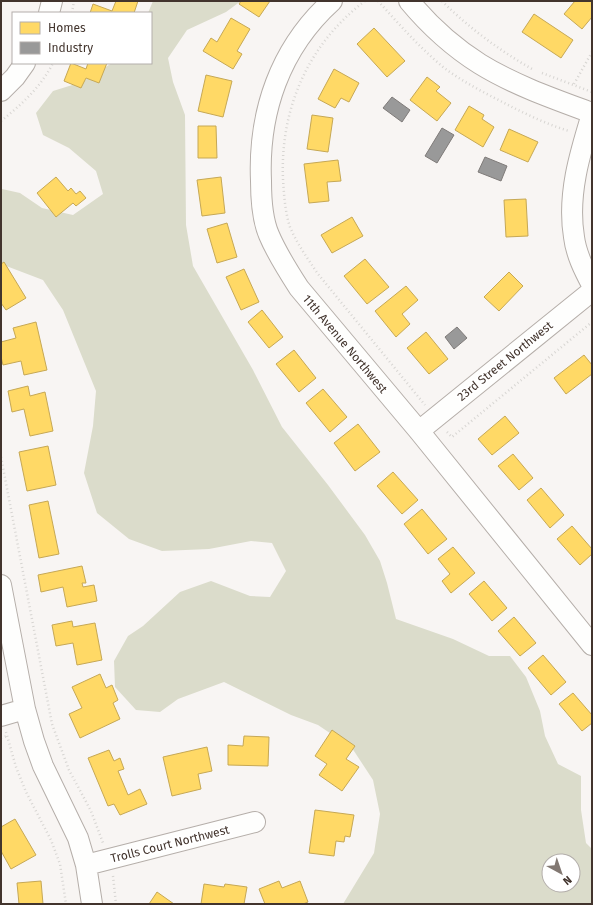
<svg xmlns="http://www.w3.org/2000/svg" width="593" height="905" font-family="'Fira Sans',sans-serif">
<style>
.green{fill:#dbdccb;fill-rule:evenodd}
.homes{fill:#ffd966;stroke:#c6a855}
.industry{fill:#999;stroke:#7f7b79}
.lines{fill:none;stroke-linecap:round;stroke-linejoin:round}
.street-casing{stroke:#b5aea9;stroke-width:22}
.path{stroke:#d7d5d2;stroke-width:2.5;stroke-dasharray:1 3;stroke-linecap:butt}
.street{stroke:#fefefd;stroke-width:20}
.labels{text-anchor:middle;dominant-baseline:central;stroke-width:4;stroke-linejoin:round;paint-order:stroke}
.street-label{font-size:12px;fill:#42342d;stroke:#fff}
</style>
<rect width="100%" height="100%" fill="#f8f5f3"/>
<path class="green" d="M153 1H241L226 12 187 30 168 58 173 82 185 115 186 225 193 266 253 370 282 427 328 485 365 535 380 561 387 583 396 619 453 639 489 656H510L526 677 540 711 545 736 558 764 581 776V810L586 843 592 849V904H343L374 853 380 814 373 780 352 748 318 725 291 715 224 682 178 699 160 712 136 710 115 687 114 661 128 636 143 626 180 592 211 581 250 596 270 597 286 571 272 543 251 541 209 549 162 551 129 539 97 513 84 473 93 426 96 391 63 310 43 280 1 264V190L2 189 20 193 42 208 73 215 103 194 96 171 69 148 43 135 36 113 53 91 82 82 112 63H151V13H148ZM549 861H573V885H549Z"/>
<path class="homes" d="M116 1H138L134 13H90L93 4 112 11Z
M241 1H270L259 17 239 4Z
M575 1H592V17L582 29 564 14Z
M534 14 573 40 561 58 522 32Z
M231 18 250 29 237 51 242 54 233 69 203 51 211 38 217 42Z
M374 28 405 61 387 77 357 44Z
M71 63 86 69 88 63H107L99 83 86 78 81 88 64 81Z
M334 69 359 83 349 102 341 98 335 108 318 99Z
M206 75 232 81 223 117 198 111Z
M427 77 440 87 436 91 451 103 437 121 410 100Z
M469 106 484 115 482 119 494 127 483 147 455 130Z
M312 115 333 118 328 152 307 149Z
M198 126H216L217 158H198Z
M509 129 538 142 528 162 500 150Z
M338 160 341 181 327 182 329 201 309 203 304 164Z
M56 177 68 191 71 188 76 194 80 191 86 198 76 206 73 203 56 217 37 193Z
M221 177 225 213 202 216 197 180Z
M526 199 528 236 506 237 504 200Z
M352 217 363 236 332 253 321 235Z
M227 223 237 257 217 263 207 229Z
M365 259 389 287 367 304 344 276Z
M4 262 26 298 6 310 1 303V264Z
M244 269 259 302 241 310 226 277Z
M509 272 523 286 499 311 484 297Z
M406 286 418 300 402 314 410 324 396 337 375 311Z
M262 310 283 337 269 348 248 322Z
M36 322 47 370 24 375 21 361 3 365 1 357V342L16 338 13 328Z
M426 332 448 359 429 374 407 348Z
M294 350 316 378 299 392 276 364Z
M584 355 592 365V374L566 394 554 378Z
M28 386 30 396 45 392 53 431 30 436 24 409 12 412 8 391Z
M323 389 347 417 330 432 306 403Z
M505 416 519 433 492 455 478 439Z
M358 424 380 452 355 471 334 443Z
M48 446 56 485 27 491 19 452Z
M513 454 533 478 519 490 498 466Z
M393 472 418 500 402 514 377 486Z
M541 488 564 515 550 528 527 500Z
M48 501 59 554 39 558 29 505Z
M422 509 447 539 428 554 404 524Z
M572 526 592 549V554L580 565 557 539Z
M453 547 475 573 451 593 442 581 450 574 438 559Z
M82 566 86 583H82L83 587 94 585 97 601 67 607 63 587 41 592 38 575Z
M484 581 507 608 492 621 469 594Z
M514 617 536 643 520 656 498 631Z
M72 621 73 627 95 623 102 660 77 665 73 643 56 646 52 625Z
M543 655 566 682 551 695 528 668Z
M100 674 106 688 112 685 118 700 113 703 120 719 80 738 69 714 82 708 72 687Z
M573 693 592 715V723L582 731 559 704Z
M332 730 355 746 346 759 359 767 342 791 319 775 327 764 315 756Z
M244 736 269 737 268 766 228 765V745L243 746Z
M207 747 212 771 198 774 201 789 172 796 163 757Z
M109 750 114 761 120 758 124 769 118 771 128 795 140 789 147 804 120 815 114 804 108 806 88 758Z
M315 810 354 815 350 837 345 836 344 842 336 841 334 856 309 853Z
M15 819 36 855 11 869 1 851V827Z
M41 881 43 904H19L17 883Z
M279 881 282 888 300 881 308 902 303 904H265L259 889Z
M204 884 224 887 225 884 247 887 244 904H201Z
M157 892 174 904H149Z"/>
<path class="industry" d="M392 97 410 110 402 122 383 108Z
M442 128 454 135 437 163 425 156Z
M485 157 507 166 501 181 478 172Z
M457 327 467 338 454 349 445 337Z"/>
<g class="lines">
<g class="street-casing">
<path id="street" d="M332 1C280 48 258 112 261 181 261 199 262 219 269 235 277 254 288 271 299 288L419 431 592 645
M409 1C429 25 453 47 480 64 514 85 554 99 592 113
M49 13 52 1
M1 91 15 77 25 63
M592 114C580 153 567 195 574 237 576 254 584 270 592 285
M419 431 592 291
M1 585 25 709 34 741 43 766 78 838 86 865 92 904
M1 716 25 709
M86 865 255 822"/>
</g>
<path class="path" d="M365 1C308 44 280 109 283 179 284 195 285 212 290 227 297 244 308 259 318 274L425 405
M378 1C399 24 419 47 443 67 464 83 489 95 512 107 530 116 549 125 569 131
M442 1C469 28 499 50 532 69
M72 13 74 1
M542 73 592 92
M574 84 592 52
M1 121C21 105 41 87 53 63
M447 432 452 437 592 322
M1 457 52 724 69 770 91 811 103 843
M6 732 16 767 26 792 51 840 60 864 66 904
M1 738 7 736
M113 876 116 904"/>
<use href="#street" class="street"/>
</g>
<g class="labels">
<g class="street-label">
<text transform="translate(345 344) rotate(50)">11th Avenue Northwest</text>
<text transform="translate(505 361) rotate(-39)">23rd Street Northwest</text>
<text transform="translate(170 844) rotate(-14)">Trolls Court Northwest</text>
</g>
</g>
<rect width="593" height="905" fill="none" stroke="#42342d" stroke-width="4"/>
<rect x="12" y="12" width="140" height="52" fill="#ffffff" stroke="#b3aeab"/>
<rect x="20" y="22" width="20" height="12" fill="#ffd966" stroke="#b3aeab"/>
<text x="48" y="32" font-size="12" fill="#42342d">Homes</text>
<rect x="20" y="42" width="20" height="12" fill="#999999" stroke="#b3aeab"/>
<text x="48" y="52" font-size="12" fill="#42342d">Industry</text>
<g transform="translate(561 873) rotate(140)"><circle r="19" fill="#ffffff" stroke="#b3aeab"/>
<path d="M0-3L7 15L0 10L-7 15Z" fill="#827872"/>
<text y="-6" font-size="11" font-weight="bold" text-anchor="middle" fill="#42342d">N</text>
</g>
</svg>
